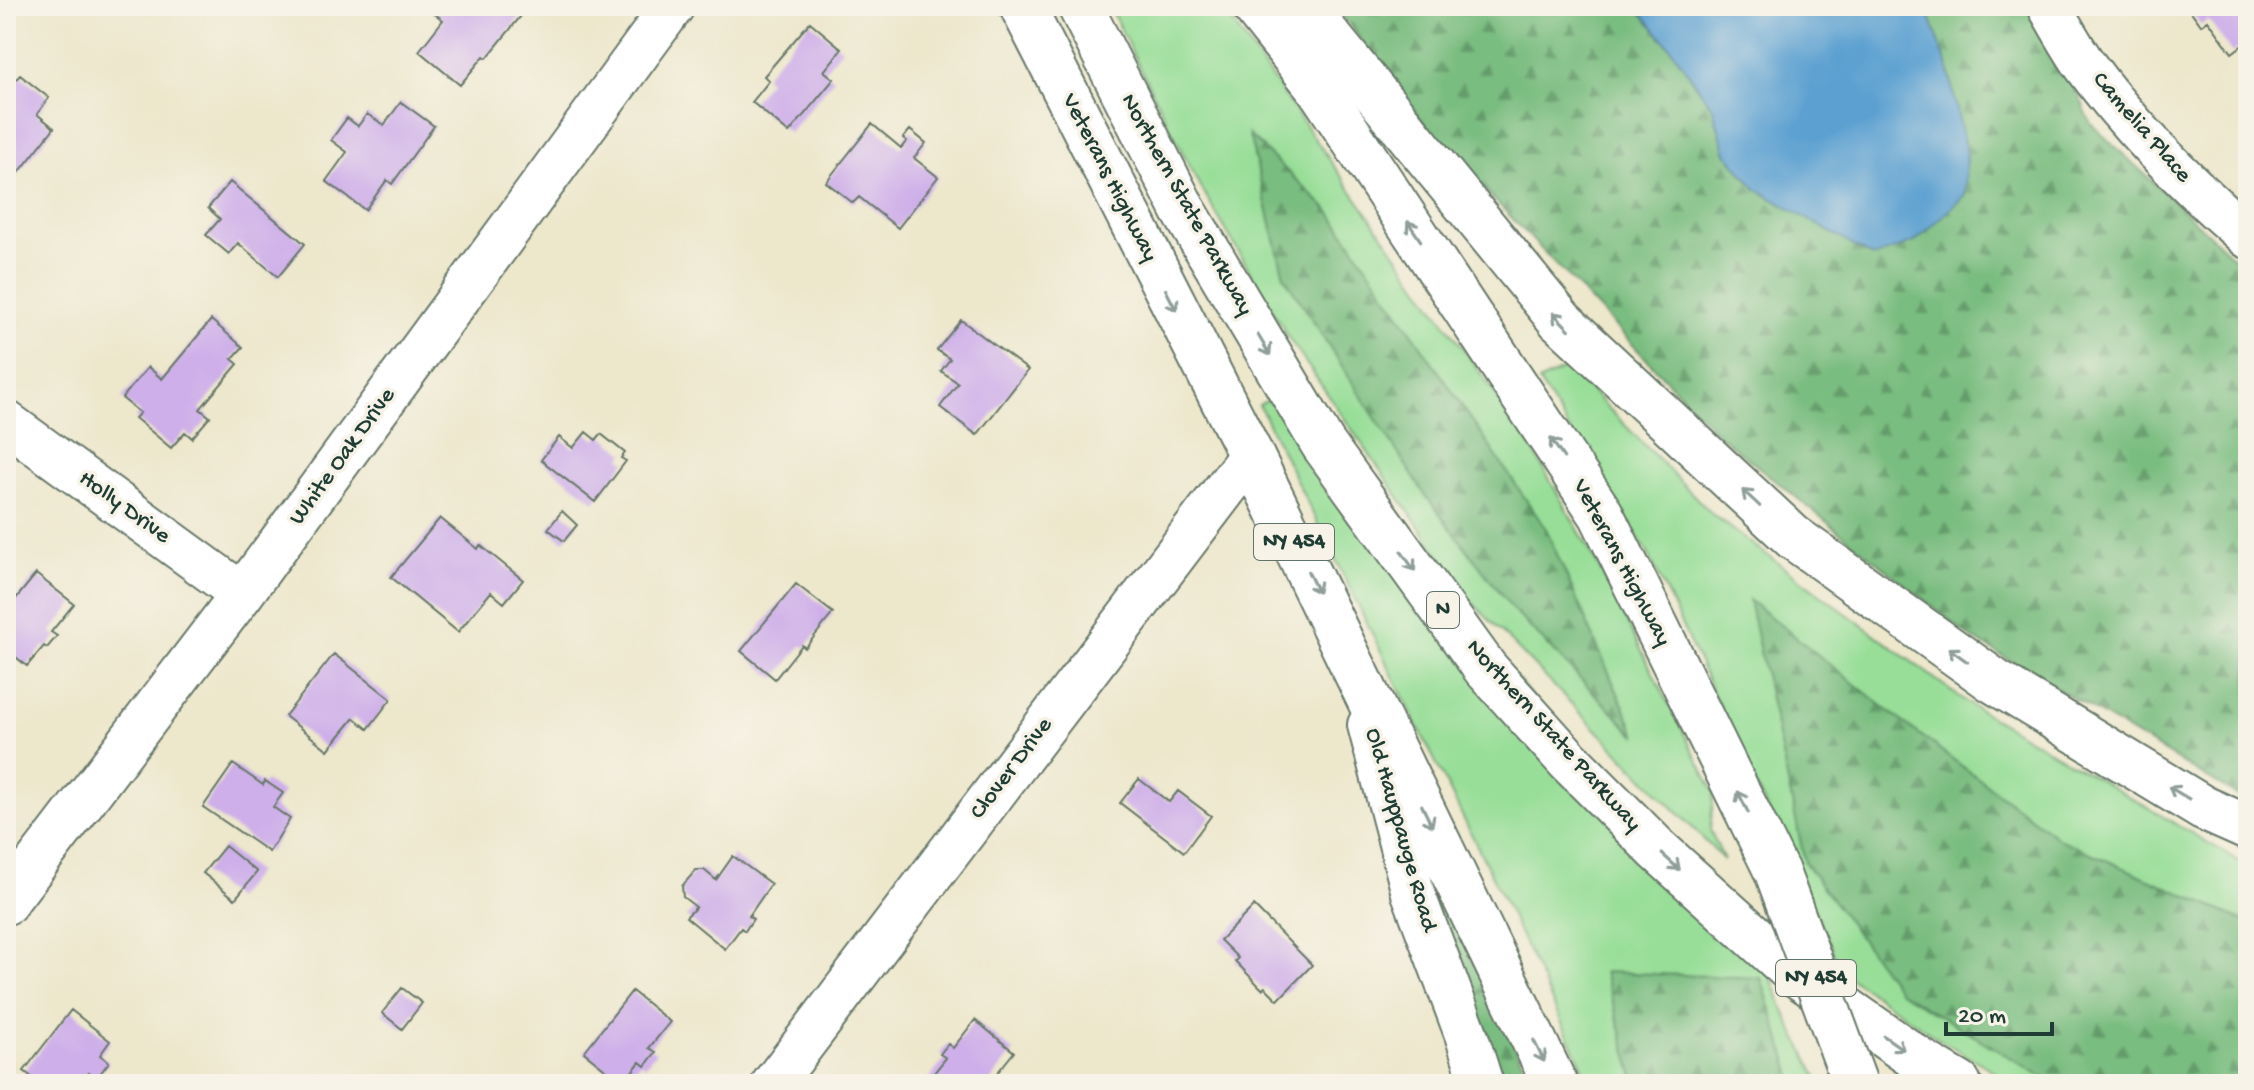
<svg xmlns="http://www.w3.org/2000/svg" width="2254" height="1090" font-family="'Gochi Hand',sans-serif">
<style>
.green{fill:#98de98;stroke:#5c8e66;stroke-width:2}
.forest{fill:url(#forest-firs);stroke:#4c7d5a;stroke-width:2}
.water{fill:#5ca0d1;stroke:#3e6e82;stroke-width:2}
.building{fill:#ceafe9}
.lines{fill:none;stroke-linecap:round;stroke-linejoin:round}
.minor-casing{stroke:#677869;stroke-width:46}
.primary-casing{stroke:#677869;stroke-width:48}
.motorway-casing{stroke:#677869;stroke-width:48}
.minor{stroke:#fff;stroke-width:42}
.primary{stroke:#fff;stroke-width:44}
.motorway{stroke:#fff;stroke-width:44}
.primary-bridge-casing{stroke:#677869;stroke-width:48;stroke-linecap:butt}
.primary-bridge{stroke:#fff;stroke-width:44}
.oneway{stroke:#8f9e9a}
.labels{text-anchor:middle;dominant-baseline:central;stroke-width:7;stroke-linejoin:round;paint-order:stroke}
.shield{fill:#f7f3e8;stroke:#60746a;stroke-width:2}
.shield-label{font-size:22px;font-weight:bold;fill:#1f3d34}
.street-label{font-size:24px;fill:#1f3d34;stroke:#f7f3e8}
</style>
<defs>
<pattern id="forest-firs" width="22" height="20" patternUnits="userSpaceOnUse" patternTransform="scale(2)"><rect width="22" height="20" fill="#7abd80"/><path d="M5 1l3.5 6h-7zM16 11l3.5 6h-7z" fill="#639b6a"/></pattern>
</defs>
<rect width="100%" height="100%" fill="#f7f3e8"/>
<filter id="ink" filterUnits="userSpaceOnUse"><feTurbulence type="fractalNoise" baseFrequency=".0125" numOctaves="2"/><feDisplacementMap in="SourceGraphic" scale="16" xChannelSelector="R" yChannelSelector="G"/><feConvolveMatrix kernelMatrix="1 2 1 2 8 2 1 2 1" color-interpolation-filters="sRGB"/></filter>
<filter id="wash" filterUnits="userSpaceOnUse"><feTurbulence type="fractalNoise" baseFrequency=".006" numOctaves="4" result="noise"/><feDisplacementMap in="SourceGraphic" scale="32" xChannelSelector="R" yChannelSelector="G"/><feGaussianBlur stdDeviation="1.8" result="paint"/><feColorMatrix in="noise" values="0 0 0 0 0 0 0 0 0 0 0 0 0 0 0 0 0 1.4 0 .05"/><feComposite in="paint" operator="in"/></filter>
<g filter="url(#wash)">
<rect width="100%" height="100%" fill="#ede7cc"/>
<path class="green" d="M1109 6H1221L1525 436 1593 556 1714 792 1710 830 1724 860 1471 601 1290 340 1195 177Z
M1568 367 1713 515 1969 704 2248 866V1084H2016L1939 1039 1839 970 1830 944 1648 553 1539 382Z
M1273 397 1767 968 1789 1022 1821 1084H1591L1495 882 1259 405Z"/>
<path class="forest" d="M1335 6H1636L1670 47 1713 109 1726 153 1756 188 1873 257 1948 67 1926 6H2041L2091 124 2248 271V802L1969 636 1720 436 1438 141Z
M1249 135 1330 212 1546 529 1637 737 1513 610 1423 492 1284 276Z
M1749 600 1895 716 2061 840 2248 923V1084H2055L1900 992 1805 863Z
M1435 884 1533 1084H1495L1426 886Z
M1604 972 1761 978 1795 1084H1636Z"/>
<path class="water" d="M1636 6H1926L1948 67 1966 152 1965 195 1915 242 1873 257 1756 189 1726 153 1713 108 1670 47Z"/>
<g id="blocks">
<path class="building" d="M435 6H529L487 58 484 56 460 85 419 51 443 20 431 11Z
M2187 6H2248V41L2232 53 2208 20 2201 25Z
M810 22 842 49 824 71 834 79 789 133 752 102 769 81 764 76Z
M20 75 49 98 37 114 54 128 6 189V80L12 84Z
M401 102 434 126 392 184 387 180 365 210 326 181 347 152 331 140 347 118 358 126 367 114 384 125Z
M872 124 901 148 907 141 903 138 910 130 926 143 914 158 938 177 898 228 859 197 853 203 826 182Z
M230 182 305 244 278 277 238 243 229 254 206 235 220 219 208 208Z
M211 320 243 347 232 359 238 364 200 409 210 417 192 438 185 432 171 448 135 418 140 413 122 398 148 367 162 379Z
M961 320 1028 370 977 435 940 407 958 383 941 371 950 359 937 350Z
M586 432 596 440 601 434 625 453 621 458 626 461 595 502 541 460 559 437 573 448Z
M562 511 577 525 564 541 548 529Z
M440 518 478 549 480 545 523 580 504 603 491 592 458 632 391 577Z
M36 574 74 604 51 632 57 636 47 648 44 646 27 666 6 649V602L10 606Z
M796 584 833 613 805 648 802 645 775 679 741 651Z
M334 654 391 699 368 729 354 718 328 750 285 716Z
M233 764 263 785 265 781 283 793 273 807 290 819 269 852 203 807Z
M1139 779 1169 802 1178 791 1211 816 1184 852 1120 803Z
M225 846 257 872 235 899 203 873Z
M733 856 771 884 749 916 753 919 745 931 741 928 725 949 686 917 696 907 683 897 682 886 696 870H704L716 880Z
M1254 906 1312 965 1278 1000 1265 987 1262 989 1235 961 1238 958 1220 940Z
M402 988 422 1003 402 1029 382 1013Z
M632 991 670 1022 649 1048 656 1052 645 1066 640 1062 623 1083 584 1052Z
M71 1010 110 1041 100 1055 109 1062 96 1079 89 1073 80 1084H41L24 1071Z
M975 1020 1014 1052 990 1082 993 1084H936L929 1079 946 1058 940 1054 948 1044 953 1048Z"/>
</g>
</g>
<g filter="url(#ink)">
<use href="#blocks" fill-opacity="0" stroke="#677869" stroke-width="2"/>
<g class="lines">
<g class="minor-casing">
<path id="minor" d="M2049 6C2060 25 2071 45 2084 64 2130 128 2188 185 2248 237
M6 422 242 594
M1369 725 1413 893 1466 1034 1482 1084
M6 903 242 594 673 6
M773 1084 1251 455"/>
</g>
<g class="primary-casing">
<path id="primary" d="M1022 6 1251 455 1555 1084
M1254 6 1319 88 1601 514 1777 872"/>
</g>
<g class="motorway-casing">
<path id="motorway" d="M1080 6 1183 209 1323 444 1485 668 1569 761 1658 850 1793 972 1922 1062 1959 1084
M1304 6 1560 320 1793 537 1994 681 2203 808 2248 828"/>
</g>
<use href="#minor" class="minor"/>
<use href="#primary" class="primary"/>
<use href="#motorway" class="motorway"/>
<g class="primary-bridge-casing">
<path id="primary-bridge" d="M1777 872 1855 1084"/>
</g>
<use href="#primary-bridge" class="primary-bridge"/>
</g>
<defs><path id="oneway-shaft" d="M-6 0H5M1.5-3L5.5 0L1.5 3" fill="none" stroke-width="1.6" stroke-linecap="round" stroke-linejoin="round" transform="scale(2)"/></defs>
<g class="oneway">
<use href="#oneway-shaft" transform="translate(1414 231) rotate(-124)"/>
<use href="#oneway-shaft" transform="translate(1171 300) rotate(63)"/>
<use href="#oneway-shaft" transform="translate(1561 321) rotate(-134)"/>
<use href="#oneway-shaft" transform="translate(1264 345) rotate(59)"/>
<use href="#oneway-shaft" transform="translate(1557 448) rotate(-124)"/>
<use href="#oneway-shaft" transform="translate(1751 498) rotate(-137)"/>
<use href="#oneway-shaft" transform="translate(1408 561) rotate(54)"/>
<use href="#oneway-shaft" transform="translate(1313 582) rotate(64)"/>
<use href="#oneway-shaft" transform="translate(1958 655) rotate(-144)"/>
<use href="#oneway-shaft" transform="translate(2179 793) rotate(-149)"/>
<use href="#oneway-shaft" transform="translate(1743 802) rotate(-116)"/>
<use href="#oneway-shaft" transform="translate(1427 816) rotate(64)"/>
<use href="#oneway-shaft" transform="translate(1671 862) rotate(42)"/>
<use href="#oneway-shaft" transform="translate(1894 1043) rotate(35)"/>
<use href="#oneway-shaft" transform="translate(1539 1051) rotate(64)"/>
</g>
</g>
<g class="labels">
<g class="shield">
<rect x="1254" y="524" width="80" height="36" rx="6"/>
<rect x="1427" y="592" width="32" height="36" rx="6"/>
<rect x="1776" y="960" width="80" height="36" rx="6"/>
</g>
<g class="shield-label">
<text x="1294" y="542">NY 454</text>
<text x="1443" y="610">N</text>
<text x="1816" y="978">NY 454</text>
</g>
<g class="street-label">
<text transform="translate(2141 128) rotate(49)">Camelia Place</text>
<text transform="translate(1109 178) rotate(63)">Veterans Highway</text>
<text transform="translate(1186 205) rotate(61)">Northern State Parkway</text>
<text transform="translate(343 457) rotate(-54)">White Oak Drive</text>
<text transform="translate(124 508) rotate(36)">Holly Drive</text>
<text transform="translate(1621 563) rotate(62)">Veterans Highway</text>
<text transform="translate(1553 736) rotate(48)">Northern State Parkway</text>
<text transform="translate(1012 769) rotate(-53)">Clover Drive</text>
<text transform="translate(1400 830) rotate(74)">Old Hauppauge Road</text>
</g>
</g>
<rect width="2254" height="1090" fill="none" stroke="#f7f3e8" stroke-width="32"/>
<path d="M1946 1022v12h106v-12" fill="none" stroke="#1f3d34" stroke-width="4"/>
<text x="1958" y="1022" font-size="24" fill="#1f3d34" stroke="#f7f3e8" stroke-width="6" paint-order="stroke">20 m</text>
</svg>
